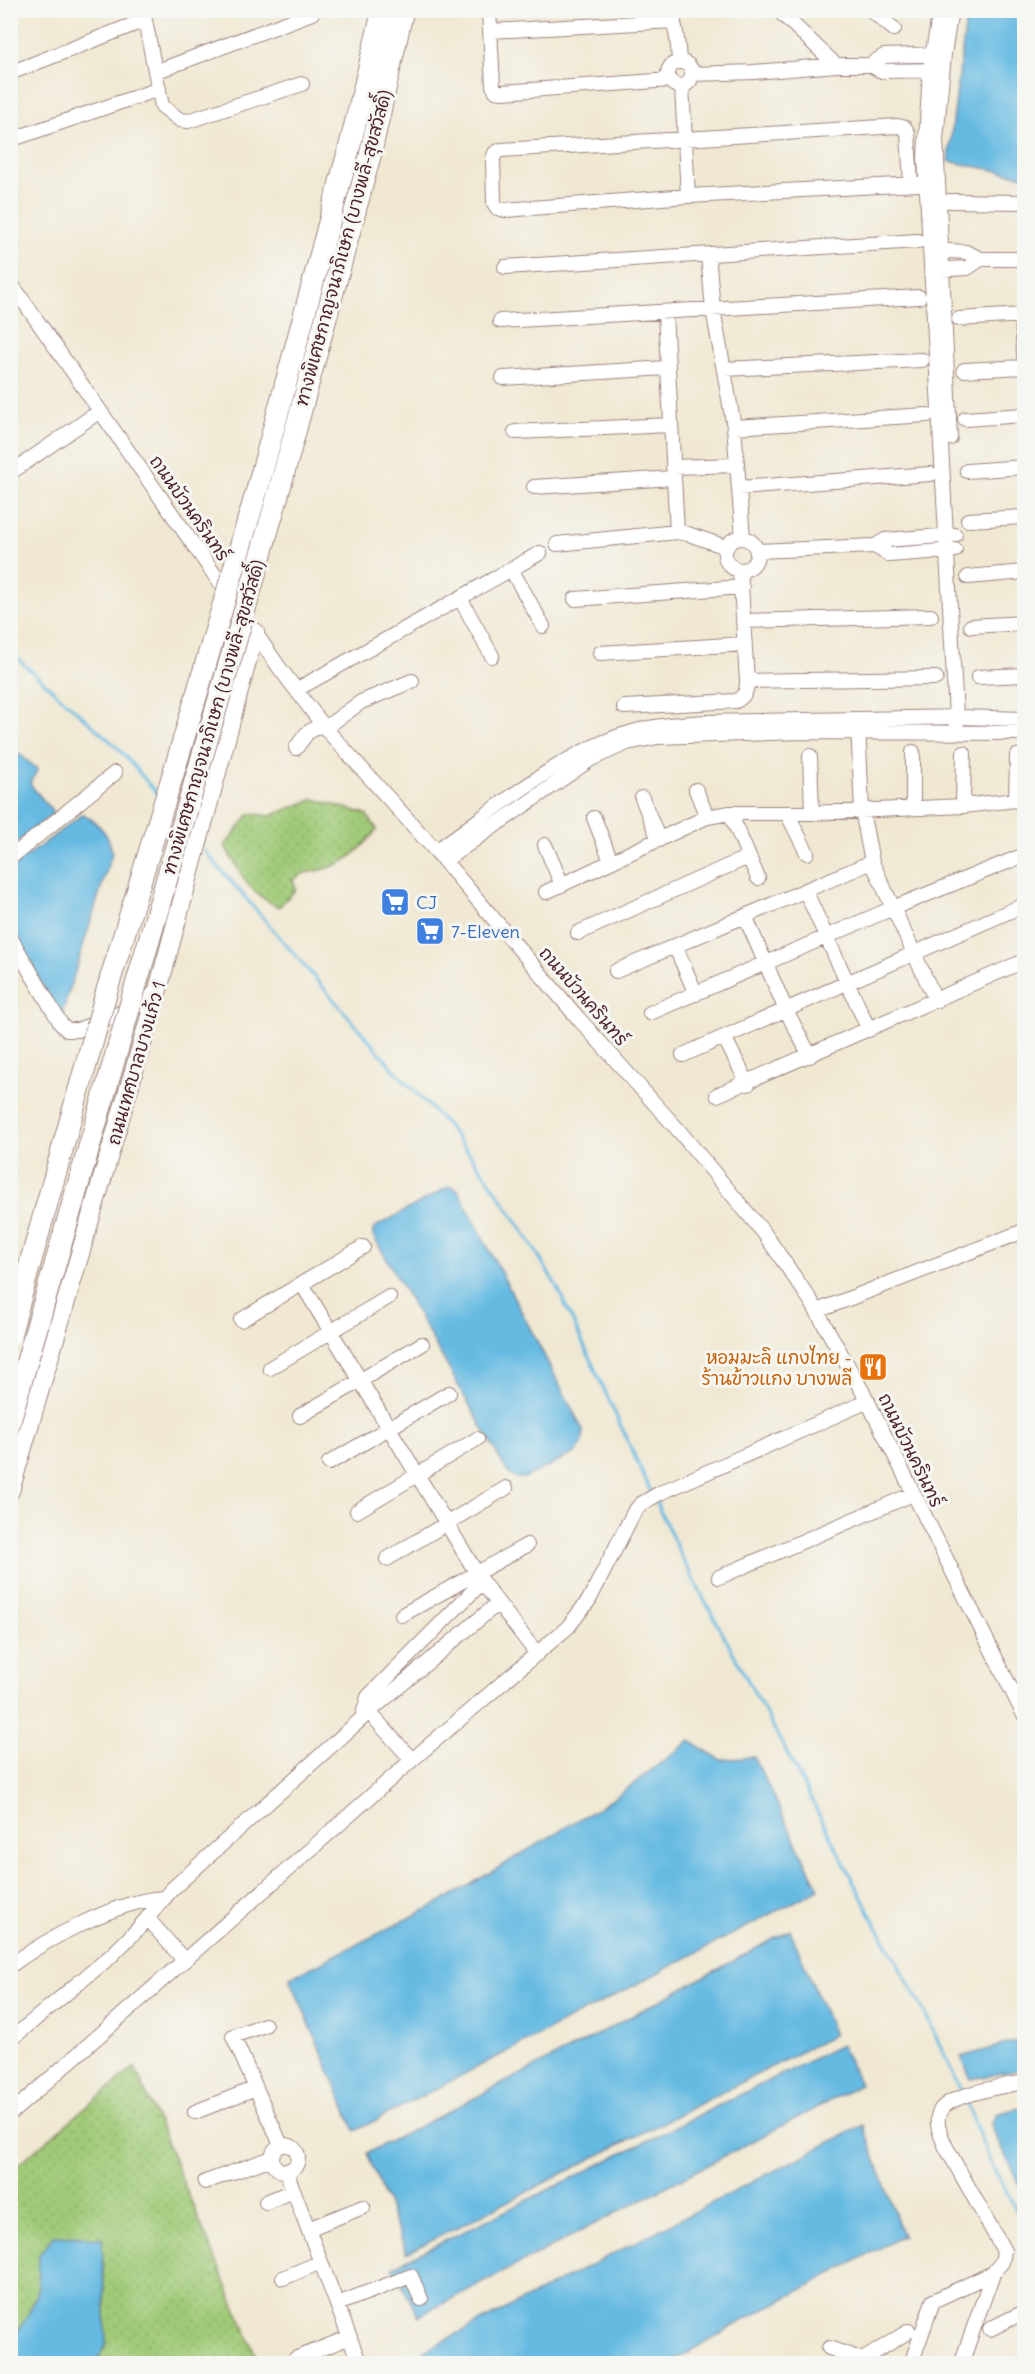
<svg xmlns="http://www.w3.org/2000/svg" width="1035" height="2374" font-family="Delius,'Playpen Sans Thai',sans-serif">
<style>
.grass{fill:url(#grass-dots);stroke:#757451;stroke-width:1.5}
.water{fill:#65bae2;stroke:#586c86;stroke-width:1.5}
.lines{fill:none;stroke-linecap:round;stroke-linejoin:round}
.stream{stroke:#65bae2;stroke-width:3}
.minor-casing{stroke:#9d847e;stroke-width:16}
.major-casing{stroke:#9d847e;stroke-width:20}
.minor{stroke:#fff;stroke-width:14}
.major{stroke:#fff;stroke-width:18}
.highway-bridge-casing{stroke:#9d847e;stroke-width:23;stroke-linecap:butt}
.highway-bridge{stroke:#fff;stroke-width:21}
.labels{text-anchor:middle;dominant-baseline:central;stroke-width:6;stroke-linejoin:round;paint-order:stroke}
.street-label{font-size:18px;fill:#4a1f2b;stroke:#f6f6f2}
.shop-label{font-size:18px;fill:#366cbe;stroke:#f6f6f2;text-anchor:start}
.food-label{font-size:18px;fill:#c56008;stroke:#f6f6f2;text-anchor:end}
</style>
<defs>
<pattern id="grass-dots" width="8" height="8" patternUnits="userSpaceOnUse" patternTransform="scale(1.5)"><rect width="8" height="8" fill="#a0ca77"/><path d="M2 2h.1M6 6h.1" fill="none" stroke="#8bad67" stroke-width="1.8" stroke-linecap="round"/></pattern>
</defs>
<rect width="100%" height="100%" fill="#f6f6f2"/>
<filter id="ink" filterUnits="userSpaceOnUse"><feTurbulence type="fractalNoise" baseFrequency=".0167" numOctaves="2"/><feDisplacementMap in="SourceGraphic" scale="12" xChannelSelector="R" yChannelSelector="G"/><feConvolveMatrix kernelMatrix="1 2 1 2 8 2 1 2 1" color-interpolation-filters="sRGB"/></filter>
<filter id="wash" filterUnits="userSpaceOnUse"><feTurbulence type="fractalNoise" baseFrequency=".008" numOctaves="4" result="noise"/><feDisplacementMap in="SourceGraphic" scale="24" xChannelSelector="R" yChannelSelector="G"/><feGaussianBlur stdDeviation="1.35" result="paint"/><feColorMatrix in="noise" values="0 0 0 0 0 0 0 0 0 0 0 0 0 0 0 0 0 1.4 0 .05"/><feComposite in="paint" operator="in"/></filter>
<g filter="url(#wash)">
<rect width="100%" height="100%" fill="#f0e8d2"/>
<path class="grass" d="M314 799 366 814 377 829C364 846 349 862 328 868 311 874 310 868 293 880L296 889 279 907C248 894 241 874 225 846L250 813 270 816Z
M135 2067 259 2363 11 2364V2170Z"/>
<path class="water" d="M967 11H1017L1024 16V176L948 161Z
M11 747 38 770 30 782 33 788 54 813 11 847Z
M83 814C98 823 110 834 112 853L61 1017 11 932 10 869Z
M450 1186 458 1190 583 1430C584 1440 582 1446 575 1453L524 1478H515L508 1473 373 1235V1230L377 1226Z
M690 1741 721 1760 754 1757 819 1889 355 2131 290 1978 443 1901 613 1799Z
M790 1930 834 2035 407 2253 367 2153 582 2043Z
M1024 2039V2069L971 2079 961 2057Z
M841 2045 860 2085 419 2316 392 2267Z
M1024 2107V2194L991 2126 996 2114Z
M863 2125 903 2236 744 2320 669 2363H401Z
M54 2236 102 2238 106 2343 96 2363H11V2342L28 2315 38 2292 39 2254Z"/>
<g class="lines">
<path class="stream" d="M10 652 119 749 159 796
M204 850 399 1075 445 1123 485 1174 529 1240 557 1287 652 1494
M655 1500 684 1562 786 1751 876 1925 925 2013 962 2093
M965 2099 989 2159 1024 2225"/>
</g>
</g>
<g filter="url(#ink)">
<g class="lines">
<g class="minor-casing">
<path id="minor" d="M143 10 162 106 180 120 188 121 302 84
M489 10 493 86 496 91 502 92 670 80
M669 10C677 27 678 44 679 62
M778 10 836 65
M871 10 894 29
M940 10 930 70 925 157 957 733
M491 31 674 21
M668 74a12 12 0 1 1 24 0a12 12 0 1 1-24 0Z
M870 65 884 56 941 54
M155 72 312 13
M10 73 145 20
M692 74 754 72 836 65H870L882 71 937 70
M682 86 688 196
M10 140 159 89
M911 184 908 133 905 128 898 126 501 150 495 153 493 159 494 203 497 208 505 210 688 196 937 183
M949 201 1024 202
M932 250 966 252 981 259H1024
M708 255 713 309 734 427 743 538
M505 267 918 241
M932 270 967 268 981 259
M10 282 281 670 325 728 436 851 578 1018 680 1132 764 1233 811 1301 865 1396 1024 1715
M665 313 677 532
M1022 315 1024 356
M959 319 1024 315
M500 321 919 297
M724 369 922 360
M964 370 1024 367
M503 378 667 368
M965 419 1024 415
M734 427 927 415
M515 432 671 425
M950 438 936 139 944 54 951 10
M673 467 737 465
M967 471 1024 467
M10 473 100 411
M534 487 673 478
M739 488 931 474
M968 520 1024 517
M725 554a16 16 0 1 1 32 0a16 16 0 1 1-32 0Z
M557 544 677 532 688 534 726 547
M875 546 889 555 955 550
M757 551 875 546 885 540 955 535
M511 569 543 626
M968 577 1024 572
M460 598 492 656
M575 599 742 587
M744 621 931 616
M971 626 1024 623
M600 653 745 644
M978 677 1024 675
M747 681 936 678
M296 690 540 553
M624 707 736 701C745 696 747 691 747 681L740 570
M858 724 862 811 872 862 936 1001
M325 728 361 702 412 681
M296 748 307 733 322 724
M913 752V808
M810 756 812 813
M696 790 707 817
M642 798 659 840
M1016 801 1017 756
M963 806 964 753
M730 813 758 878
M787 813 807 853
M594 818 611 861
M545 845 562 885
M436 851C493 811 566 749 633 732 656 725 681 724 706 722L961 717 1024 719
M10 858 115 773
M444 861 591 759 627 743 658 737 801 732 1024 733
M805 890 869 1030
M546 892 707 817 730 813H812L963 806 1024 799
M745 916 786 1010 810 1056
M578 933 748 857
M10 937 61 1024 67 1030H78L143 1004 156 991
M675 946 696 994
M616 971 872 862
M650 1013 893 908 1022 856
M724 1037 748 1084
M683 1055 1024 905
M717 1095 1024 961
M302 1284 482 1582 537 1654
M817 1311 1024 1231
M241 1320 363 1247
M270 1368 389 1297
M300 1416 422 1344
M329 1463 449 1393
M357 1511 477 1439
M387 1559 506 1488
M719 1577 913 1494
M402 1615 527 1545
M369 1712 412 1760
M362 1718 368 1697 482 1582
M147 1918 184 1960
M10 1966C46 1939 119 1900 164 1898
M265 2025 233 2036 281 2145
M10 2040 111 1956 137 1930 172 1889 369 1712 497 1604
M195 2112 256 2088
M10 2114 412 1760 568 1627 589 1600 634 1512 641 1504 660 1493 868 1401
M272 2158a13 13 0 1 1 26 0a13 13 0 1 1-26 0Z
M286 2171 359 2362
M205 2182 272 2158
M266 2202 293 2191
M308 2229 363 2207
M283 2278 321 2262
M337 2304 411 2276 421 2299
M990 2329 1024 2312
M829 2348 875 2364
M295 2359 350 2337
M864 2359 909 2331
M911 2364 933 2301 993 2273
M961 2364 993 2273 1002 2262 1004 2251 946 2147C941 2136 934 2122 940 2111 949 2094 1006 2086 1024 2082"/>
</g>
<g class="major-casing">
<path id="major" d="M10 1491 159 986 255 632"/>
</g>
<use href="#minor" class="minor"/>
<use href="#major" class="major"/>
<g class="highway-bridge-casing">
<path id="highway-bridge" d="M10 1335 107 990 178 758 257 490 350 145 383 10
M10 1420 276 502 370 156 403 10"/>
</g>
<use href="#highway-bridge" class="highway-bridge"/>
</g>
</g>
<defs>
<g id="supermarket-square" transform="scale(1.5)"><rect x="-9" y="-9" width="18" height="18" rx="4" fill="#3f7fe0" stroke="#f6f6f2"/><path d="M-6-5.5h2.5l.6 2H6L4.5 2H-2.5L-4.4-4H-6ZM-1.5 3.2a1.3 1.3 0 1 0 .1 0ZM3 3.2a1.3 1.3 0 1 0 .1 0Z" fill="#fff"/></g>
<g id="restaurant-square" transform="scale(1.5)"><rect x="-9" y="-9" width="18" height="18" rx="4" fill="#e8710a" stroke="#f6f6f2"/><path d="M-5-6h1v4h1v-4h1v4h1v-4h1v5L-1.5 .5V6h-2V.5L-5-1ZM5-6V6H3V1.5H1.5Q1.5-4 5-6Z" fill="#fff"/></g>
</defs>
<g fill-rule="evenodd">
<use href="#supermarket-square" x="395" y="902"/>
<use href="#supermarket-square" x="430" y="931"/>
<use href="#restaurant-square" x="873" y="1367"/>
</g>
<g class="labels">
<g class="street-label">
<text transform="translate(343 248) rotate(-75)">ทางพิเศษกาญจนาภิเษก (บางพลี-สุขสวัสดิ์)</text>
<text transform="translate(190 508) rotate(55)">ถนนบัวนครินทร์</text>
<text transform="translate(213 717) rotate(-74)">ทางพิเศษกาญจนาภิเษก (บางพลี-สุขสวัสดิ์)</text>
<text transform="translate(584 996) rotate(49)">ถนนบัวนครินทร์</text>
<text transform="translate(136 1063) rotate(-74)">ถนนเทศบาลบางแก้ว 1</text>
<text transform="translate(911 1450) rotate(64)">ถนนบัวนครินทร์</text>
</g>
<g class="shop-label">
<text x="416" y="902">CJ</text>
<text x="451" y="931">7-Eleven</text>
</g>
<g class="food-label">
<text x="852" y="1357">หอมมะลิ เเกงไทย -<tspan x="852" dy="21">ร้านข้าวแกง บางพลี</tspan></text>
</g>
</g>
<rect width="1035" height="2374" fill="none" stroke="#f6f6f2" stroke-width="36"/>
</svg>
